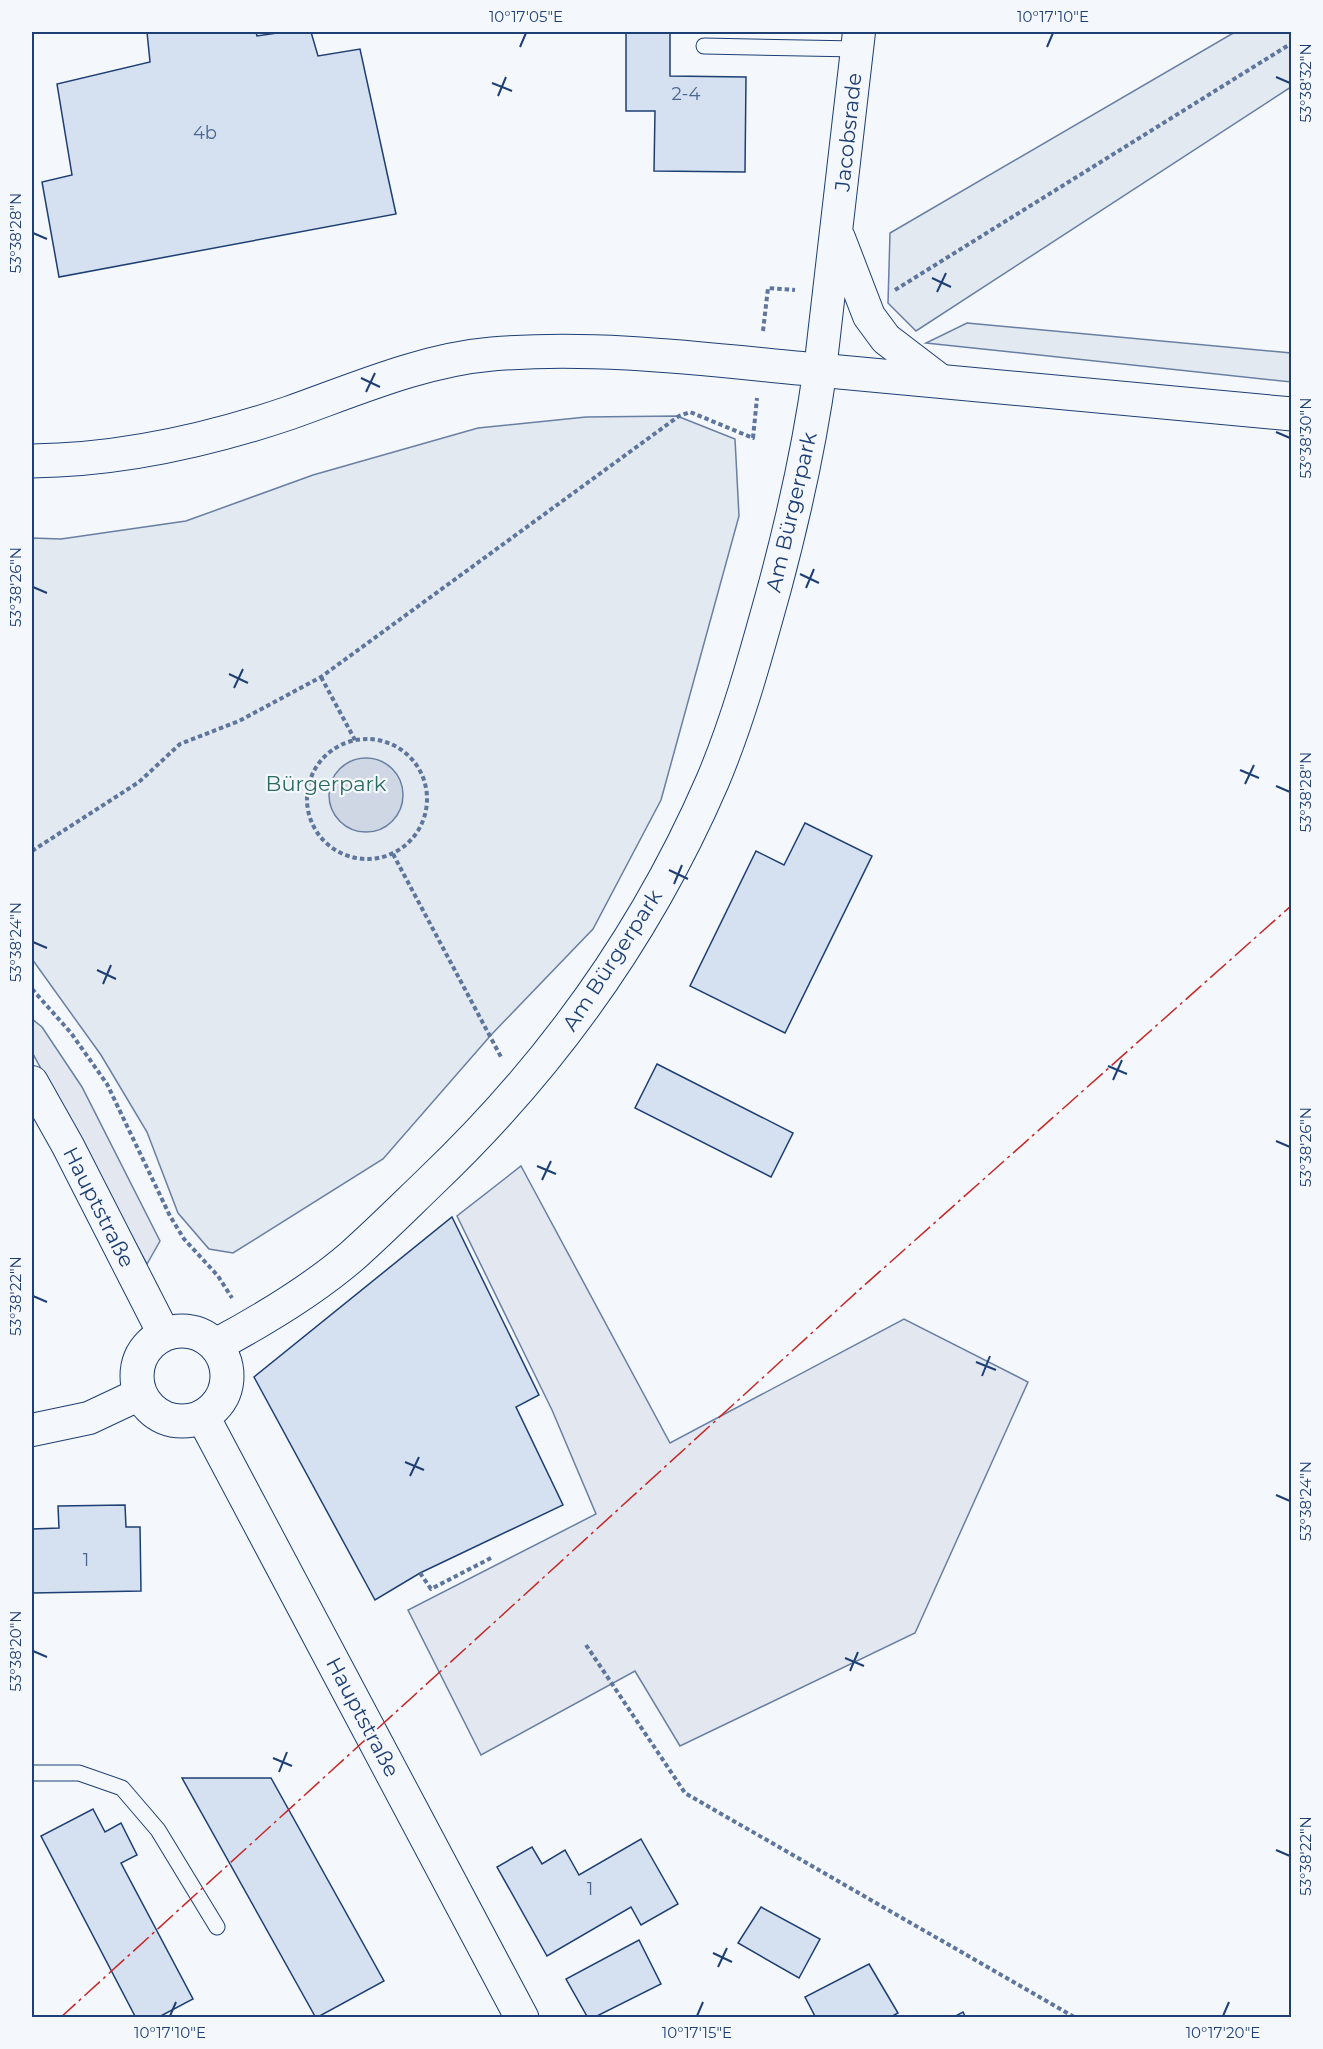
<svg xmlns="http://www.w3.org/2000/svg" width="1323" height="2049" font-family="Montserrat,sans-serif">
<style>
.green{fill:#e3e9f0;stroke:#687fa3;stroke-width:1.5}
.parking{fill:#e3e8f0;stroke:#687fa3;stroke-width:1.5}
.water{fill:#cfd7e4;stroke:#687fa3;stroke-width:1.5}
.building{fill:#d5e0f0;stroke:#1d3f73;stroke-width:1.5}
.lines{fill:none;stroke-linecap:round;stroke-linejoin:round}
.service-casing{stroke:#1d3f73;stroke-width:17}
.minor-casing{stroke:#1d3f73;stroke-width:34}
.tertiary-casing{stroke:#1d3f73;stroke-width:35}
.secondary-casing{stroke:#1d3f73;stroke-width:35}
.path{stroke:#5e769c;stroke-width:4;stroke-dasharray:4.5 3;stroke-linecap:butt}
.service{stroke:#f4f7fb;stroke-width:15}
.minor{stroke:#f4f7fb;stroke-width:32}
.tertiary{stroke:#f4f7fb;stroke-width:33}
.secondary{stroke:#f4f7fb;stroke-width:33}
.power{stroke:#c62828;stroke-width:1.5;stroke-dasharray:21 4.5 3 4.5;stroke-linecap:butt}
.ticks{fill:none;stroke:#1d3f73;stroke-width:2}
.labels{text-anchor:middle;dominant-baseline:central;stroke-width:4.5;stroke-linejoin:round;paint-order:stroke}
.number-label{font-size:18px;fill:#4b6792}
.street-label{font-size:21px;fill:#1d3f73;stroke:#f4f7fb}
.park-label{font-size:21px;fill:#2c6c60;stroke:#f4f7fb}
.neatline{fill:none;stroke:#1d3f73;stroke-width:2}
.ticks-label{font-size:15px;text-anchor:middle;fill:#1d3f73}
</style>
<rect width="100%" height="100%" fill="#f4f7fb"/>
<path class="green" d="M1235 32H1291V87L916 331 888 303 890 233Z
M967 323 1291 353V382L926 343Z
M677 416 735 439 739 516 661 800 593 929 491 1035 383 1159 233 1253 209 1249 178 1213 147 1132 101 1055 32 959V538L61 539 186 521 313 475 478 428 586 417Z"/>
<path class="parking" d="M32 1019 42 1027 82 1087 160 1241 147 1264 32 1052Z
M521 1166 670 1443 904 1319 1028 1382 915 1633 680 1746 635 1671 481 1755 408 1610 596 1514 552 1410 457 1216Z"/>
<path class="water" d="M329 795a37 37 0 1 1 74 0a37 37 0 1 1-74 0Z"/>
<path class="building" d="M147 32H256L257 36 284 32H311L318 56 360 49 396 214 59 277 42 182 72 175 57 84 150 62Z
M626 32H670V76L746 77 745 172 654 171 655 111H626Z
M805 823 872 856 785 1033 690 986 756 851 784 865Z
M657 1064 793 1133 771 1177 635 1108Z
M452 1217 539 1395 516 1407 563 1505 420 1573 375 1600 254 1377Z
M125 1505 126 1527H140L141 1591 32 1593V1529L59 1528 58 1506Z
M182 1778H271L384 1981 316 2018Z
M93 1809 105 1832 121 1823 137 1855 121 1863 193 1999 157 2018H136L41 1836Z
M641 1839 678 1904 641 1925 631 1907 547 1956 497 1867 532 1847 542 1864 565 1850 579 1875Z
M761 1907 820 1939 799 1978 738 1943Z
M639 1940 661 1984 593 2018H588L566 1979Z
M869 1964 898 2013 889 2018H816L805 1997Z
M963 2012 966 2018H952Z"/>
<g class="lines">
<g class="service-casing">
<path id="service" d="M704 46 857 49
M32 1773H79L122 1788 158 1830 217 1927"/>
</g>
<g class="minor-casing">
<path id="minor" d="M839 238 869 316 886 339 941 381
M820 370 859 32
M32 1082 68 1146 164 1334
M32 1430 89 1418 140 1394"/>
</g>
<g class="tertiary-casing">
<path id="tertiary" d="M137 1376a45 45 0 1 1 90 0a45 45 0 1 1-90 0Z
M216 1345C263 1320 310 1292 351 1257 378 1233 403 1208 429 1183 549 1069 647 933 713 780 739 718 757 651 775 586 794 515 810 443 820 370
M203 1417 522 2018"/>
</g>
<g class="secondary-casing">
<path id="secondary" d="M32 461C119 460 206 441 289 413 354 390 422 360 492 354 601 345 710 360 818 370 976 384 1134 399 1292 414"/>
</g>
<path class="path" d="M895 290 1292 43
M763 331 768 288 795 290
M321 677 355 740
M307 799a60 60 0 1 1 120 0a60 60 0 1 1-120 0Z
M32 851 139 782 180 744 239 721 321 677 679 416 690 412 753 438 757 398
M393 854 501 1057
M32 989 71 1033 107 1084 170 1216 184 1239 218 1276 232 1298
M420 1573 431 1589 491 1558
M586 1645 685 1793 1076 2018"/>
<use href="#service" class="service"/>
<use href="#minor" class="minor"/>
<use href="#tertiary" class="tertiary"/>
<use href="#secondary" class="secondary"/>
<path class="power" d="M60 2018 859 1290 1292 905"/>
</g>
<path class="ticks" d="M520 47 526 33M1047 47 1053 33M1276 77 1290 83M492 83 512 91M498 96 506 77M33 233 47 239M932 278 951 287M937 292 946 273M361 378 380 387M366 392 375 373M1276 432 1290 438M800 574 819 583M33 587 47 593M806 588 814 569M229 674 248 683M234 688 243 669M1240 770 1259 778M1245 784 1254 765M1276 786 1290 792M669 870 688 879M674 884 682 865M33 942 47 948M97 970 116 979M103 984 111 965M1108 1066 1127 1074M1113 1080 1122 1060M1276 1141 1290 1147M537 1166 556 1174M542 1180 551 1161M33 1296 47 1302M976 1362 996 1370M982 1376 990 1356M405 1462 424 1470M410 1476 419 1457M1276 1495 1290 1501M33 1651 47 1657M845 1658 864 1666M850 1671 858 1652M273 1758 292 1766M279 1772 287 1752M1276 1850 1290 1856M713 1953 732 1962M718 1967 727 1948M170 2016 176 2002M697 2016 703 2002M1223 2016 1229 2002"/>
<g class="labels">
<g class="number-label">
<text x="686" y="94">2-4</text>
<text x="205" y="133">4b</text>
<text x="86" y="1560">1</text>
<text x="590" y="1889">1</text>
</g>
<g class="street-label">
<text transform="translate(848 132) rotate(-84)">Jacobsrade</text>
<text transform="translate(791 512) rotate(-77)">Am Bürgerpark</text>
<text transform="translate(612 960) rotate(-57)">Am Bürgerpark</text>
<text transform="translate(99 1207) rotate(63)">Hauptstraße</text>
<text transform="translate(363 1717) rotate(62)">Hauptstraße</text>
</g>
<g class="park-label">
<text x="326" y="783">Bürgerpark</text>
</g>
</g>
<rect width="1323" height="2049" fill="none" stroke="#f4f7fb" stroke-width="66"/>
<rect x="33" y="33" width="1257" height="1983" class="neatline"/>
<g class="ticks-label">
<text x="526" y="22">10°17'05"E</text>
<text x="1053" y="22">10°17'10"E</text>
<text transform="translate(1306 83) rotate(-90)" y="5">53°38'32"N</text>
<text transform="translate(16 233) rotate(-90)" y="5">53°38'28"N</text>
<text transform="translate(1306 438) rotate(-90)" y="5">53°38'30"N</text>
<text transform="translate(16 587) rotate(-90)" y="5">53°38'26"N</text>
<text transform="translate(1306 792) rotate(-90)" y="5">53°38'28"N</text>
<text transform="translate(16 942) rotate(-90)" y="5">53°38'24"N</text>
<text transform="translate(1306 1147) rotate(-90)" y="5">53°38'26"N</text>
<text transform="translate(16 1296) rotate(-90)" y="5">53°38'22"N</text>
<text transform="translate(1306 1501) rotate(-90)" y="5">53°38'24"N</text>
<text transform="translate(16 1651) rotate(-90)" y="5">53°38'20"N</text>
<text transform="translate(1306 1856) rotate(-90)" y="5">53°38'22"N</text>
<text x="170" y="2038">10°17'10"E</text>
<text x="697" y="2038">10°17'15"E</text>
<text x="1223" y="2038">10°17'20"E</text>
</g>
</svg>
